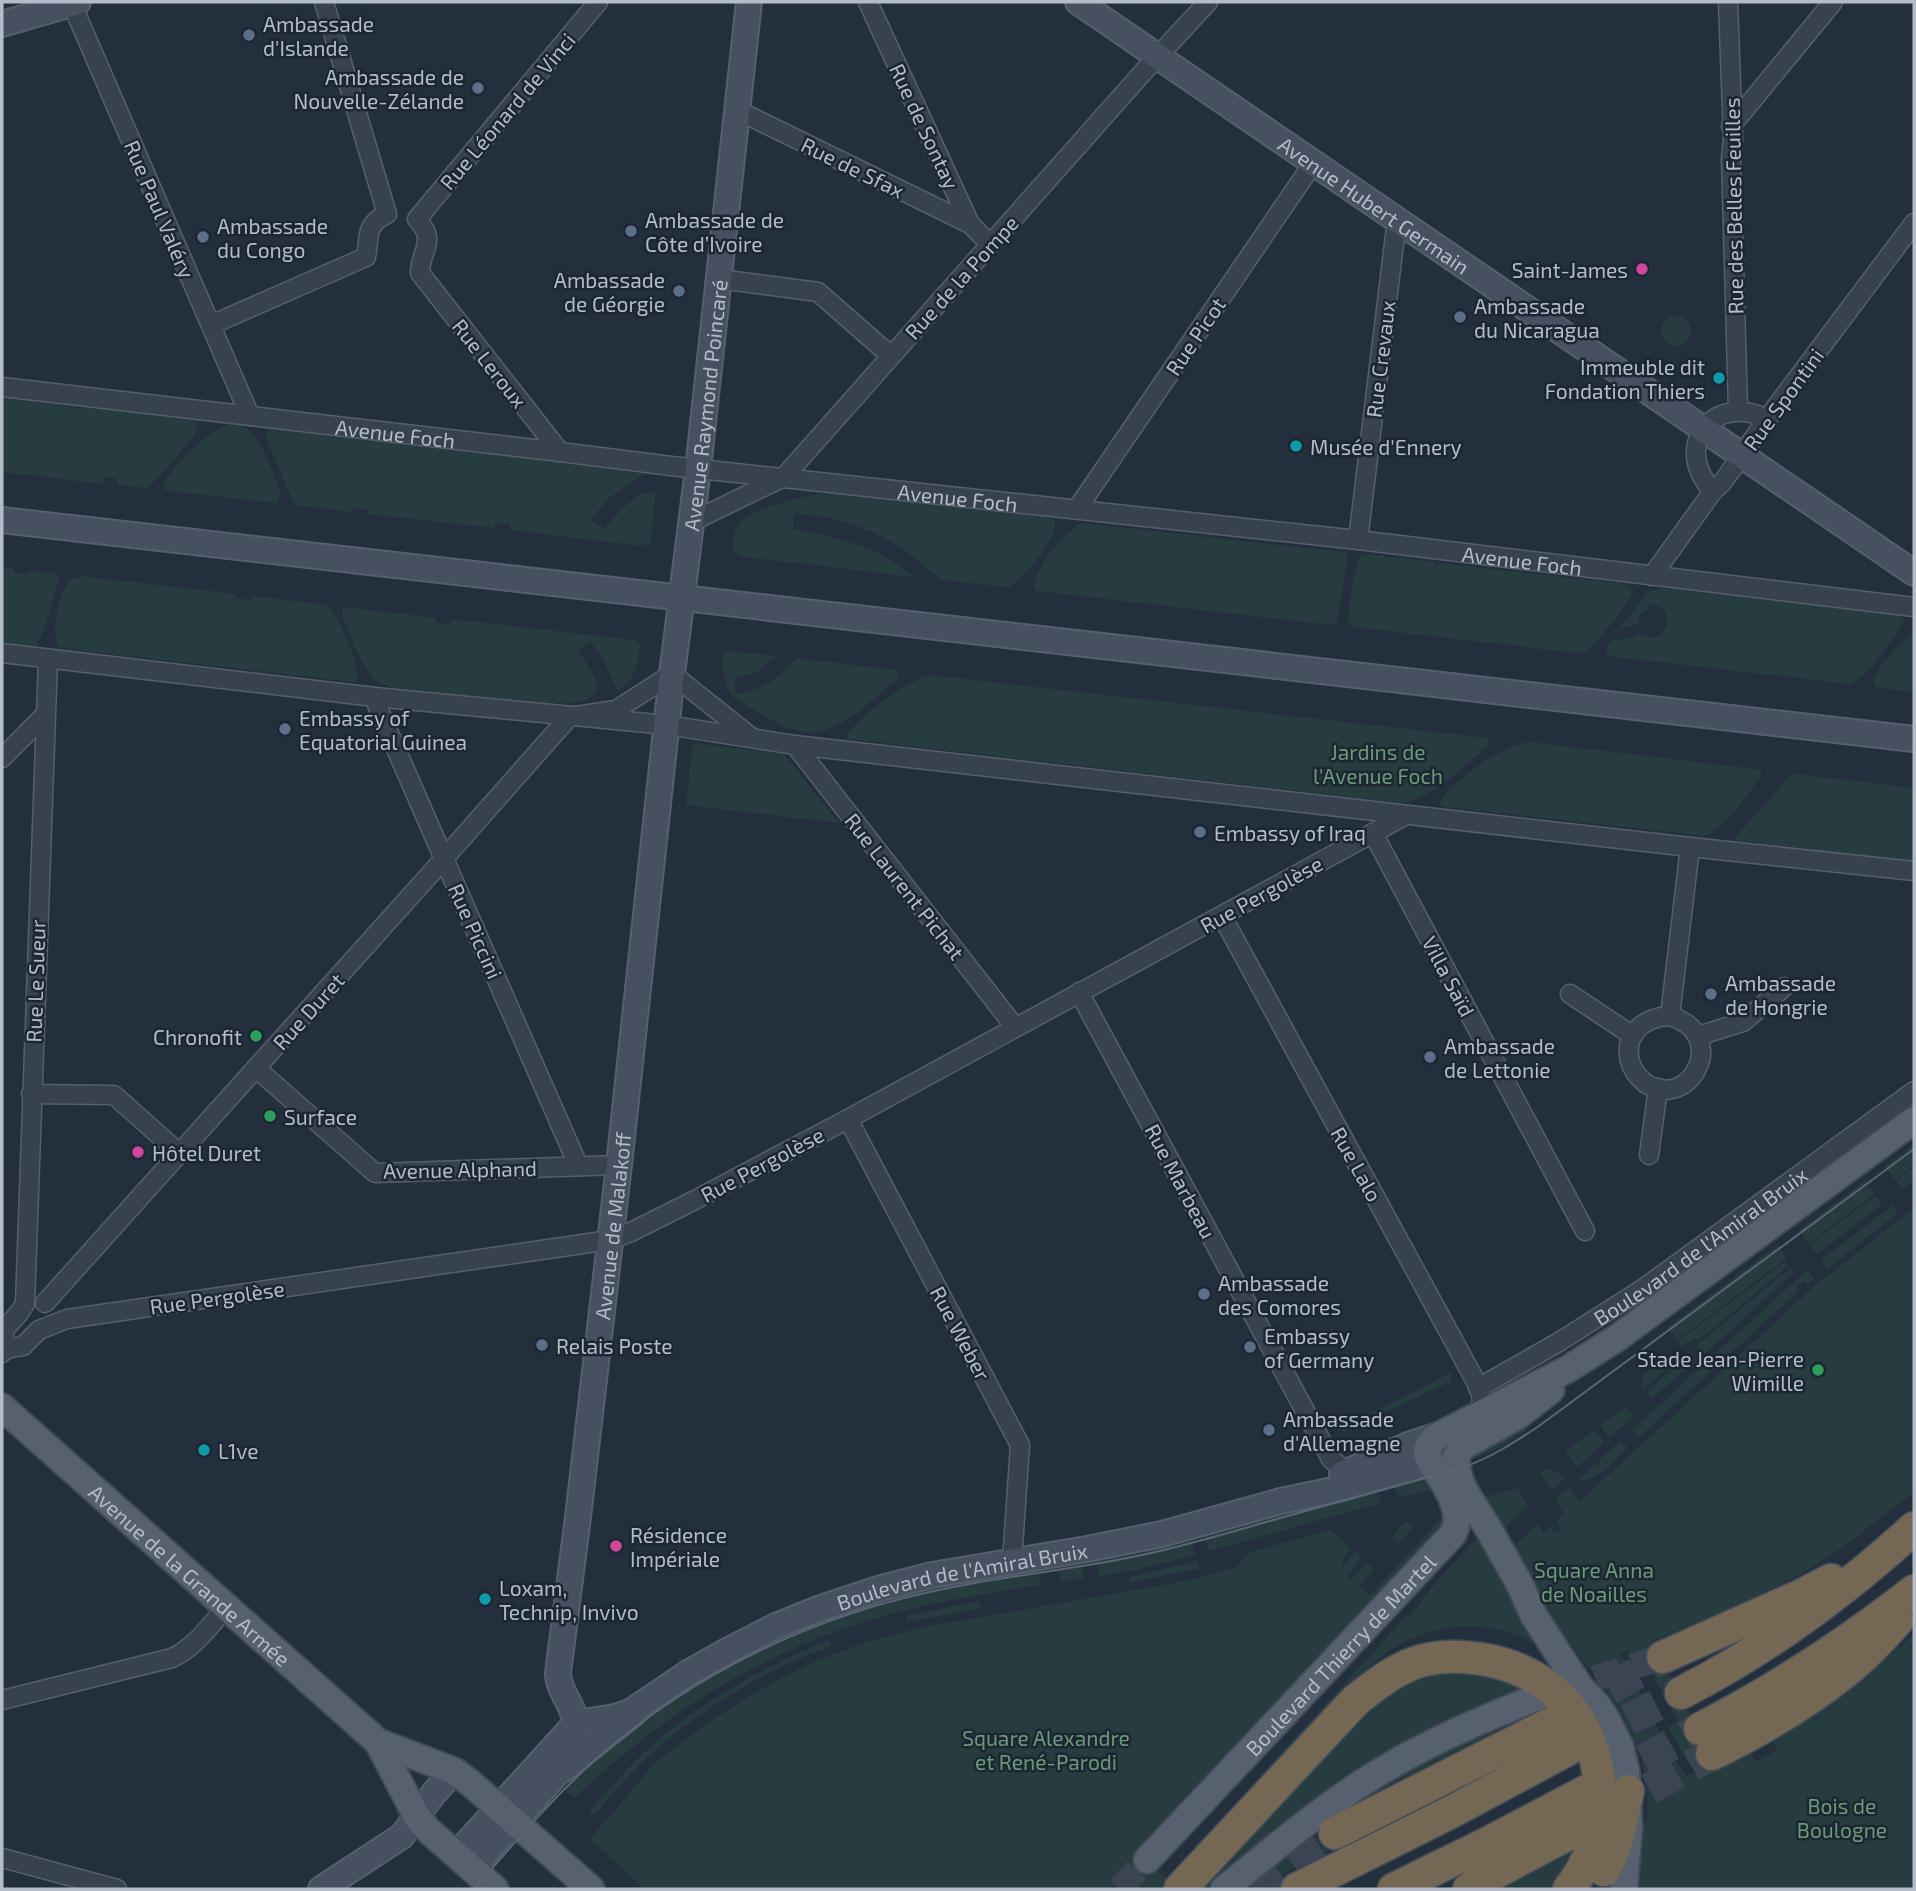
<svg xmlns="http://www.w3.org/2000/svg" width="1916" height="1891" font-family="'Exo 2',sans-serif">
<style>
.green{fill:#263c3f;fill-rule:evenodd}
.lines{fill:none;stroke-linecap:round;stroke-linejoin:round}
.primary-tunnel{stroke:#3a4453;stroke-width:26;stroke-dasharray:26 13;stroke-linecap:butt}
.highway-tunnel{stroke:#3a4453;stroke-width:32;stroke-dasharray:32 16;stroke-linecap:butt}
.street-casing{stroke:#565f6c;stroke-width:21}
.secondary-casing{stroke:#565f6c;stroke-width:28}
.primary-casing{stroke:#414a57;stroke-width:30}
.highway-casing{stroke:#434c59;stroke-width:35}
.street{stroke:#38414e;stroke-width:18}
.secondary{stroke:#465061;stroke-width:24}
.primary{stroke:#56606e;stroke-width:26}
.highway{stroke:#746855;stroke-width:32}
.tram{stroke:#5a6575;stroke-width:2}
.service-dot{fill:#5c6f8a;stroke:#1d2633;stroke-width:2.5}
.hotel-dot{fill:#d1479c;stroke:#1d2633;stroke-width:2.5}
.culture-dot{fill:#0f9aa8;stroke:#1d2633;stroke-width:2.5}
.leisure-dot{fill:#2e9e5b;stroke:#1d2633;stroke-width:2.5}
.labels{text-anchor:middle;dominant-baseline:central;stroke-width:5;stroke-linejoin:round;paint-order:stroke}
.poi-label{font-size:21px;fill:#b4bcc9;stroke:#1d2633;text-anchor:start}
.street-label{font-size:21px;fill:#b4bcc9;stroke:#1d2633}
.park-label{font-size:21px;fill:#6b9a76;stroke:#1d2633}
</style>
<rect width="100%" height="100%" fill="#242f3e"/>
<path class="green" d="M1661 331a15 15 0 1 1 30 0a15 15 0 1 1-30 0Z
M2 398 76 407 77 409 81 410 82 407 193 420 196 422 197 430 194 436 162 474 147 488 117 485V478L104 477 103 484 2 472Z
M228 424C233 424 239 424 244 427 262 437 273 475 281 494L276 503 168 491 163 488C169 466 207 433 228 424Z
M270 429 518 457 644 474 609 498 590 520 604 529C614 517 638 488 655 493L651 540 650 543 642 546 510 530V524L495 523V528L368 514 367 510 352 508 351 512 299 506 293 502 267 440V433Z
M819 494 847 495 1051 518 1055 521C1056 540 1025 578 1009 587L941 580 920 562 896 544 872 532 846 522 820 516 795 514 793 529C839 538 877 545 914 577L745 557C739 556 736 554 733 549 734 542 733 534 737 527 745 510 800 497 819 494Z
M1082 523 1342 552 1346 554 1347 559 1337 622 1331 625 1038 591 1035 590C1031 570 1065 531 1082 523Z
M1365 554 1435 562V566H1438L1439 563 1625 584 1632 591C1628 608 1598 640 1585 653H1581L1580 651H1578L1577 653 1352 627 1348 623C1350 604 1352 571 1362 555Z
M2 567 13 568V573L27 575 28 571 55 573 59 578 45 628 37 645 33 646 2 642Z
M81 576 236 594V598L251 600 252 596 328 605C341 619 356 659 358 678L355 682H352L60 648C48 631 59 596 70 580Z
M1661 588 1898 615 1903 620C1895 637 1867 679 1849 684L1607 656V646L1610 641 1616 639 1620 641 1635 636 1638 632C1665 653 1683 606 1648 604V609L1640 615 1639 623 1621 629 1620 628 1648 592Z
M346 607 436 618 437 623 450 624 452 619 634 640 640 645C639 664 635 679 618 691L602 658 590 641 578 650C584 660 595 673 597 685 599 707 557 703 543 703L390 687 373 680 368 672 354 645 342 614 343 608Z
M1914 630V692L1876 687 1873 682C1877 666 1902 642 1914 630Z
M730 651 776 656 757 672 734 678 736 694C762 690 780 678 796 658L895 670 899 674 896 680C879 695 841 729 819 732 789 736 759 712 734 698 724 684 721 671 724 654Z
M929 675 1487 738 1490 742 1489 745C1470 761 1426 803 1402 803L848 739V734C864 712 903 685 929 675Z
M1530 742 1756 769 1760 770 1762 773C1753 790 1722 831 1704 836L1445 807 1439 804C1448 783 1506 743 1530 742Z
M693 743 784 754 839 823 686 805Z
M1796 774 1914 788V861L1733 840 1789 777Z
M1914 1145V1165L1895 1180 1885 1166Z
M1914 1167V1180L1902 1189 1896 1181Z
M1865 1181 1875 1194 1808 1243 1799 1230Z
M1876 1196 1882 1204 1817 1254 1809 1244Z
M1893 1205 1898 1213 1827 1269 1821 1260Z
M1914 1208V1492L1846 1545 1808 1570 1778 1586 1719 1614 1652 1641 1718 1770 1750 1752 1755 1762 1777 1751 1772 1740C1822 1709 1871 1675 1914 1634V1889H1630L1642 1828 1647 1819 1648 1800 1641 1753 1618 1708 1545 1609 1507 1552 1538 1524 1543 1534 1551 1527 1554 1533 1561 1529 1557 1521 1564 1515 1556 1499 1569 1487 1580 1501 1816 1285ZM1628 1651 1638 1671 1648 1666 1678 1722 1668 1727 1688 1762 1697 1771 1687 1776 1670 1753 1621 1654Z
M1778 1245 1787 1258 1677 1340 1668 1327Z
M1785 1262 1788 1266 1698 1341 1695 1338 1682 1347 1678 1341Z
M1790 1268 1793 1273 1704 1355 1697 1345Z
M1807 1270 1814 1279 1807 1284 1804 1281 1796 1287 1799 1291 1638 1438 1632 1430Z
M1675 1357 1677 1360 1644 1389 1640 1383 1644 1380 1642 1376 1660 1363 1663 1366Z
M1679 1363 1684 1370 1652 1399 1646 1392Z
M1452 1372 1450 1382 1344 1432 1335 1428 1398 1400Z
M1625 1407 1634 1416 1609 1438 1600 1425Z
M1520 1420 1527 1430 1495 1450 1464 1462Z
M1594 1430 1604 1443 1577 1467 1565 1451Z
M1621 1440 1627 1447C1614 1460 1598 1483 1578 1480L1594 1465 1595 1466 1600 1462 1599 1460Z
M1548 1469 1558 1472 1564 1479 1551 1491 1540 1472Z
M1423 1472 1439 1487 1399 1498 1391 1479Z
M1373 1484 1381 1503 1209 1551 1203 1531Z
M1518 1488 1528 1506 1497 1535 1478 1499Z
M1449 1510V1521L1141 1854 1178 1889H644L590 1839 656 1762 712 1720 770 1684 809 1664 863 1643 919 1628 1191 1580 1237 1567 1246 1556 1253 1551 1331 1530 1352 1549 1342 1560 1343 1565 1355 1552 1362 1558 1347 1576 1351 1580 1367 1563 1374 1570 1359 1586 1369 1596Z
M1406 1521 1413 1527 1398 1544 1391 1538Z
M1483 1534 1519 1616 1535 1638 1531 1642C1481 1614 1412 1625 1371 1666L1172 1878 1168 1877 1407 1615 1410 1616 1438 1580 1480 1535Z
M1190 1535 1195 1555 1136 1570 1099 1576 1095 1555Z
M975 1554 976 1559 678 1665V1660L681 1657 684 1661C778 1601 866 1572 975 1554Z
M1081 1558 1084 1578 1061 1582 1057 1561Z
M1197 1561 1199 1569 1130 1582 1129 1577Z
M1038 1565 1041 1585C999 1592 956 1598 915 1608 781 1639 673 1705 574 1798L557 1783 641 1715 735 1655 869 1599Z
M980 1601 981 1608 907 1622 906 1616Z
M829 1640 831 1646C772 1668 708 1704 660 1746 636 1767 615 1791 594 1815L589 1811C609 1790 627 1768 649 1748 700 1702 765 1666 829 1640Z
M1441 1671 1492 1674 1525 1689 1492 1728 1497 1738 1299 1838 1363 1833 1254 1889H1196L1364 1710 1402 1683Z
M1580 1841 1555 1885 1551 1889H1492Z"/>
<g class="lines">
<path class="primary-tunnel" d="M1558 1690 1663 1657
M1119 1889 1147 1860"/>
<path class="highway-tunnel" d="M1568 1714 1663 1657
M1585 1741 1681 1693
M1601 1783 1700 1729
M1607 1812 1712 1754
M1252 1889 1297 1858 1335 1833"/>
<g class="street-casing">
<g id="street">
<path d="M71 2 250 416"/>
<path d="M868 2 970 224 990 244"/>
<path d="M1728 2 1733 139 1731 158 1738 410"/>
<path d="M737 110 970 224"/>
<path d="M1731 126 1833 2"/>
<path d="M719 279 818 292 891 356"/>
<path d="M211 325 366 257C370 237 364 225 387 214L324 2"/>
<path id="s1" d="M2 387 560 452 671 466 1358 540 1914 607"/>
<path d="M560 452 420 273C420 250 438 242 417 219L598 2"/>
<path d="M1713 491C1671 447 1713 392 1767 419"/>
<path d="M1077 509 1314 162"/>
<path d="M691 522 784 477 1145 70 1208 2"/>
<path d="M1358 540 1397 219"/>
<path d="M1652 576 1713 491 1722 483 1767 419 1914 223"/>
<path d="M2 653 375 697 667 725 795 745 1690 847 1914 871"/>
<path d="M375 697 378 708 578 1165"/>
<path d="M795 745 1015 1027"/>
<path d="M2 758 44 716"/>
<path d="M1373 833 1585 1231"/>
<path d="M1222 916 1463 1358C1471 1375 1489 1396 1479 1415"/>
<path d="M1079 992 1331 1459 1341 1467 1353 1470"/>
<path d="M1570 994 1633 1036"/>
<path d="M1670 1016C1732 1035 1689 1113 1645 1083 1638 1077 1632 1070 1630 1061 1623 1033 1645 1017 1670 1016L1690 847"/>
<path d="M1698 1036 1743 1022 1784 987"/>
<path d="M256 1068 375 1173 619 1165"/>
<path d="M31 1094 114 1095 179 1153"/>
<path d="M848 1119 1020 1445 1012 1561"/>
<path d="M1649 1155 1658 1088"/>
<path d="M45 1303 433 871 569 717 616 710 672 674 751 737"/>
<path d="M6 1349 3 1331 19 1313 25 1304 48 659"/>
<path d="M2 1353 6 1349 23 1346 39 1330 67 1319 610 1240 631 1232 693 1201 848 1119 1406 815"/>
<path id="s2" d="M1478 1388 1559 1342 1644 1288 1914 1091"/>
<path d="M2 1700 172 1658C195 1647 210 1626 226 1607"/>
<path d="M2 1858 117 1889"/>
</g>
</g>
<g class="secondary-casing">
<g id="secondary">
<path id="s3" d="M1078 2 1914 573"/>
<path d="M2 24 78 2"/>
<path d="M2 520 1914 739"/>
<path d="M1342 1474 1408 1445 1441 1434"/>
<path d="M562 1770 633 1714"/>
<path id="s4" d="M456 1855 576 1723 615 1717 630 1712 688 1673 727 1651 776 1626 818 1609 881 1588 932 1575 1087 1549 1162 1534 1281 1501 1338 1489 1420 1466 1448 1454"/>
<path id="s5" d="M472 1869C487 1851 503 1833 519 1815 541 1790 577 1761 575 1724 575 1705 558 1692 558 1673L578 1517 619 1165 672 674 698 469 749 2"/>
<path d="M321 1889 402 1836 434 1793 454 1771"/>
</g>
</g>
<g class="primary-casing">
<g id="primary">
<path d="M1551 1390 1519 1415 1462 1447 1457 1456 1456 1462 1459 1477 1464 1490 1488 1528 1519 1583 1534 1616 1580 1687 1597 1705 1607 1720 1620 1746 1626 1771 1629 1826 1624 1889"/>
<path id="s6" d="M2 1407 378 1742 454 1771 468 1781 591 1889"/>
<path d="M378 1742 417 1817 428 1830 495 1889"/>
<path id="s7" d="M1147 1860 1453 1534C1464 1514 1448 1489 1437 1472 1428 1458 1421 1453 1434 1438L1568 1369 1617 1338 1914 1120"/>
<path d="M1224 1889C1274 1849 1323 1806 1378 1773 1428 1742 1483 1719 1538 1697"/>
</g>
</g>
<g class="highway-casing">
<path id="highway" d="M1663 1657 1802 1595 1831 1580
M1681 1693C1767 1649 1843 1593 1914 1528
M1700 1729C1775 1690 1847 1644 1914 1591
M1712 1754C1761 1730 1809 1702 1851 1667 1868 1653 1883 1637 1897 1621
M1335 1833 1560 1719
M1604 1870 1615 1847 1628 1791
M1180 1889 1356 1700C1377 1684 1397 1667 1424 1660 1445 1655 1466 1656 1487 1660 1524 1667 1558 1687 1578 1719 1611 1769 1606 1843 1569 1889
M1297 1889 1451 1812 1576 1745
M1394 1889 1488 1843 1587 1791
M1469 1889 1489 1876 1585 1825"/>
</g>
<use href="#street" class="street"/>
<use href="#secondary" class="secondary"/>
<use href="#primary" class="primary"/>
<use href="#highway" class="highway"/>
<path class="tram" d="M474 1889C509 1849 544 1808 583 1771 675 1686 787 1627 908 1597 983 1578 1061 1572 1137 1556 1181 1547 1224 1534 1266 1522 1332 1504 1398 1485 1464 1467 1492 1457 1515 1442 1539 1426L1914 1149"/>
</g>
<g class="service-dot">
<circle cx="249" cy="35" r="7"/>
<circle cx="478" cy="88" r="7"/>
<circle cx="631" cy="231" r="7"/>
<circle cx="203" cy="237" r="7"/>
<circle cx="679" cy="291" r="7"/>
<circle cx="1460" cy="317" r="7"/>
<circle cx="285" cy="729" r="7"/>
<circle cx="1200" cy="832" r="7"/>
<circle cx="1711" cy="994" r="7"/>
<circle cx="1430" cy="1057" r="7"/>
<circle cx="1204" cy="1294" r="7"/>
<circle cx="542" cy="1345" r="7"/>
<circle cx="1250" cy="1347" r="7"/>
<circle cx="1269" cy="1430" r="7"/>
</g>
<g class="hotel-dot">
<circle cx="1642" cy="269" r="7"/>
<circle cx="138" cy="1152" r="7"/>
<circle cx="616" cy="1546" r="7"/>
</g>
<g class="culture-dot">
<circle cx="1719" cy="378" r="7"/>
<circle cx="1296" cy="446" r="7"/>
<circle cx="204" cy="1450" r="7"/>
<circle cx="485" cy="1599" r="7"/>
</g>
<g class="leisure-dot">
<circle cx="256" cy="1036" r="7"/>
<circle cx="270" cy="1116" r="7"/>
<circle cx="1818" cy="1370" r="7"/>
</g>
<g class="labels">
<g class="poi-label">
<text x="263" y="23">Ambassade<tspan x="263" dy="24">d'Islande</tspan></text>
<text x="464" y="76" text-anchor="end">Ambassade de<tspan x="464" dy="24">Nouvelle-Zélande</tspan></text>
<text x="645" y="219">Ambassade de<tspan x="645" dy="24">Côte d’Ivoire</tspan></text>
<text x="217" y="225">Ambassade<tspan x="217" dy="24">du Congo</tspan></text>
<text x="1628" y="269" text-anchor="end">Saint-James</text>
<text x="665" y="279" text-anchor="end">Ambassade<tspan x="665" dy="24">de Géorgie</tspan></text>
<text x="1474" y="305">Ambassade<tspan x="1474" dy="24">du Nicaragua</tspan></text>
<text x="1705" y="366" text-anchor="end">Immeuble dit<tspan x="1705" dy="24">Fondation Thiers</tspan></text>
<text x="1310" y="446">Musée d'Ennery</text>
<text x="299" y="717">Embassy of<tspan x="299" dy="24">Equatorial Guinea</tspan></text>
<text x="1214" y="832">Embassy of Iraq</text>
<text x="1725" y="982">Ambassade<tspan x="1725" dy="24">de Hongrie</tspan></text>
<text x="242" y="1036" text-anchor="end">Chronofit</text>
<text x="1444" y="1045">Ambassade<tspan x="1444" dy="24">de Lettonie</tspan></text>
<text x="284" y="1116">Surface</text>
<text x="152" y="1152">Hôtel Duret</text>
<text x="1218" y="1282">Ambassade<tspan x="1218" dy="24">des Comores</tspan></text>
<text x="1264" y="1335">Embassy<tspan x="1264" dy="24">of Germany</tspan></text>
<text x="556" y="1345">Relais Poste</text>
<text x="1804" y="1358" text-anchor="end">Stade Jean-Pierre<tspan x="1804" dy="24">Wimille</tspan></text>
<text x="1283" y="1418">Ambassade<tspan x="1283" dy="24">d'Allemagne</tspan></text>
<text x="218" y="1450">L1ve</text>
<text x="630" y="1534">Résidence<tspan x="630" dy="24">Impériale</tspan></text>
<text x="499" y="1587">Loxam,<tspan x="499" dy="24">Technip, Invivo</tspan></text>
</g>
<g class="street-label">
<text transform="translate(507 111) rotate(-50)">Rue Léonard de Vinci</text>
<text transform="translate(925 126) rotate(65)">Rue de Sontay</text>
<text transform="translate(853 167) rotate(26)">Rue de Sfax</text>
<text stroke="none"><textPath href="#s3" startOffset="359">Avenue Hubert Germain</textPath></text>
<text transform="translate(1733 206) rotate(-91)">Rue des Belles Feuilles</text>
<text transform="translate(160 209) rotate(67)">Rue Paul Valéry</text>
<text transform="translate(961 277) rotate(-48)">Rue de la Pompe</text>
<text transform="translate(1195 336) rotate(-56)">Rue Picot</text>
<text transform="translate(1380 359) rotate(-83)">Rue Crevaux</text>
<text transform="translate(490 363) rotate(52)">Rue Leroux</text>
<text transform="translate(1783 399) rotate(-54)">Rue Spontini</text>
<text stroke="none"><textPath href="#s5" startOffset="1512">Avenue Raymond Poincaré</textPath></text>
<text stroke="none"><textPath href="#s1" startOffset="396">Avenue Foch</textPath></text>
<text stroke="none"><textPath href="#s1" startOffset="962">Avenue Foch</textPath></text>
<text stroke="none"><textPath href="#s1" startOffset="1530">Avenue Foch</textPath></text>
<text transform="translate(905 886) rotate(52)">Rue Laurent Pichat</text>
<text transform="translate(1261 894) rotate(-29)">Rue Pergolèse</text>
<text transform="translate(476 931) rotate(66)">Rue Piccini</text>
<text transform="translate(1449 976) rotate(62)">Villa Saïd</text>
<text transform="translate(35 981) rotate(-88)">Rue Le Sueur</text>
<text transform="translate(308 1011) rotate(-48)">Rue Duret</text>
<text transform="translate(762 1164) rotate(-28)">Rue Pergolèse</text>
<text transform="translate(1357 1164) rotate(61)">Rue Lalo</text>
<text transform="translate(460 1169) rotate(-1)">Avenue Alphand</text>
<text transform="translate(1181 1181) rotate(62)">Rue Marbeau</text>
<text stroke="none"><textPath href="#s5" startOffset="686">Avenue de Malakoff</textPath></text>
<text stroke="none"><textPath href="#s2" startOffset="264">Boulevard de l'Amiral Bruix</textPath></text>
<text transform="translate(217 1297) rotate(-8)">Rue Pergolèse</text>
<text transform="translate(961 1333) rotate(62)">Rue Weber</text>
<text stroke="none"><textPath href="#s6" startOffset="252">Avenue de la Grande Armée</textPath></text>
<text stroke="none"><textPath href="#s4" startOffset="597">Boulevard de l'Amiral Bruix</textPath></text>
<text stroke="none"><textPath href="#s7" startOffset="282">Boulevard Thierry de Martel</textPath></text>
</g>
<g class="park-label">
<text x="1378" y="751">Jardins de<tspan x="1378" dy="24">l'Avenue Foch</tspan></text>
<text x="1594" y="1569">Square Anna<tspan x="1594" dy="24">de Noailles</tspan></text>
<text x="1046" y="1737">Square Alexandre<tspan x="1046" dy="24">et René-Parodi</tspan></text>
<text x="1842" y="1805">Bois de<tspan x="1842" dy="24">Boulogne</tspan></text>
</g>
</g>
<rect width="1916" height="1891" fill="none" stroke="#b4bcc9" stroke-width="7"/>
</svg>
